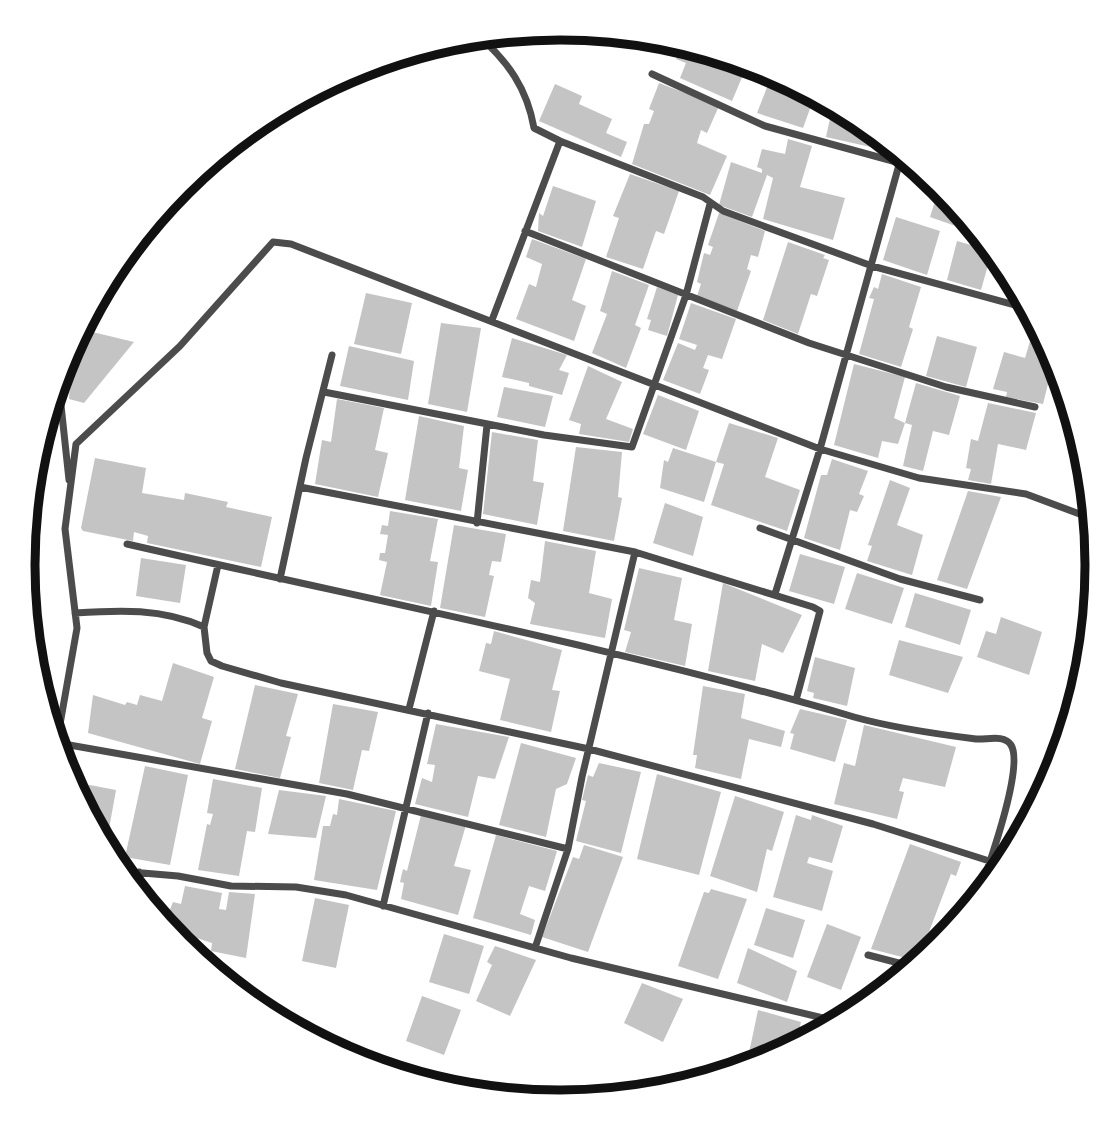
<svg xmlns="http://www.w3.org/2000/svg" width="1120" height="1130" font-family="'Titillium Web',sans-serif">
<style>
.building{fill:#c4c4c4}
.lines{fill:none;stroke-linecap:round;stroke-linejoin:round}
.minor{stroke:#4c4c4c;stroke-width:7}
.rim{fill:none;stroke:#111;stroke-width:9}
</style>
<rect width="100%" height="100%" fill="#fff"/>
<path class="building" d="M682 43 748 63 732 101 680 78 686 63 676 59Z
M773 72 815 95 803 128 757 113Z
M659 83 719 106 707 133 701 130 697 143 727 156 710 195 632 164 644 124H649L654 111 649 109Z
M555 84 582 96 579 104 612 119 606 133 627 142 621 157 539 121Z
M833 105 859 119 878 134 875 148 826 137Z
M788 139 812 146 800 187 845 198 833 240 763 219 773 178 767 175 752 217 719 205 731 162 762 173V169L757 167 762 149 785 154Z
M630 174 679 191 664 234 656 231 643 269 606 257 619 218 613 216Z
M940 185 981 235 930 217Z
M553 186 596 201 582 247 538 231 539 213 543 216Z
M719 213 765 231 758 257 751 255 747 269 751 271 737 311 697 296 701 284 697 282 704 253 710 255 713 247 708 245Z
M896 217 940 231 927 275 883 260Z
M532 239 586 259 572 300 586 306 574 341 516 319 529 284 536 287 542 264 526 257Z
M957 241 992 251 981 290 947 280Z
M788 242 825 255 823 258 829 260 817 296 811 294 798 334 763 320Z
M612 271 649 285 635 325 641 328 626 368 592 353 607 314 600 311Z
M882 274 921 287 909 327 913 329 901 367 859 354 874 299 869 298 874 287 878 289Z
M657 287 678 295 667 336 648 330 651 320 647 319Z
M366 293 412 303 401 354 354 344Z
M691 303 736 319 722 359 708 355 703 368 709 370 700 394 663 380 678 343 695 350 697 345 679 339Z
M1036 321 1058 365 1053 364 1043 404 1006 397 1007 392 993 389 1004 352 1025 358Z
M441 323 481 328 467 412 428 404Z
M80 329 134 342 84 403 69 399 72 344Z
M937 336 977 347 966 387 926 376Z
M512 338 567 355 559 370 569 373 562 395 529 386V383L502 377Z
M349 346 414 361 408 400 340 386Z
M854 364 905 377 894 418 905 423 898 444 882 441 878 458 834 445Z
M588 366 622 382 606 419 633 429 629 442 579 434 581 424 569 420Z
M916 383 960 396 949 435 933 431 923 471 903 466 912 425 905 423Z
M504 387 553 396 545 427 497 417Z
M658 395 699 411 686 450 643 434Z
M337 399 384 408 375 450 388 453 378 497 315 484 322 440 331 442Z
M988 403 1036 413 1026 450 998 444 991 484 968 480 971 469 966 468 971 439 978 441Z
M419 416 464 426 459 468 468 470 461 511 405 500Z
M729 423 778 438 765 477 800 490 787 531 711 505 724 464 716 462Z
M492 432 538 440 533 481 544 483 537 525 483 514Z
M576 447 622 452 618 497 622 498 614 541 563 531Z
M673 448 716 462 704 502 660 488 664 460 668 462Z
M95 458 146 468 142 493 184 500 185 493 228 502 226 507 272 517 261 567 147 543 148 536 134 532 133 541 83 531 81 528Z
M832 459 868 471 859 494 864 496 857 512 850 510 840 550 804 538 821 475H827Z
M890 480 910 488 897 525 923 535 912 575 867 561 872 546 868 545Z
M968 491 1001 497 967 589 937 580Z
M665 503 703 517 693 556 653 543Z
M390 511 438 519 430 561 438 562 431 606 380 595 387 562 379 560 380 553H385L388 535 380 534 382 525 388 526Z
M454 525 506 534 501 562 492 561 489 575 494 576 485 617 440 608Z
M545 541 596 551 589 593 612 599 605 638 530 624 535 603 528 598 531 580 540 582Z
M800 554 845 567 834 604 789 591Z
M141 558 186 565 180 603 136 596Z
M639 568 682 578 674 620 692 624 685 666 625 652 631 632 624 630Z
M857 573 904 588 892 624 845 609Z
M723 583 802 615 783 653 762 644 755 681 708 671Z
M915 593 971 610 960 645 905 627Z
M1001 617 1042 632 1029 675 977 657 986 631 996 634Z
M494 631 562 650 552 690 560 691 551 732 500 720 510 679 479 671 486 643 491 644Z
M899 640 963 657 948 693 889 675Z
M815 657 855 668 847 706 813 698 814 693 807 691Z
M173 663 214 677 202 718 212 721 200 764 88 733 93 695 125 705 127 702 137 705 140 695 162 701Z
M255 685 298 694 286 736 291 737 280 778 235 769Z
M703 686 745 694 741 718 785 731 781 747 749 739 741 779 695 768 697 755H693Z
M333 704 378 712 369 751 362 750 353 790 319 783Z
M800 709 847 720 835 762 790 749 794 734 790 733Z
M436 724 509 737 495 779 478 776 468 817 415 804 422 778 432 782 435 765 427 764Z
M864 725 956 747 945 787 903 778 899 791 904 792 897 819 834 804 844 763 855 766Z
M521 743 576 758 567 784 556 789 546 837 499 825Z
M599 763 641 772 621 853 576 841 586 801 582 800 588 775 593 777Z
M145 766 188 775 170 865 125 857Z
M657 774 721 792 699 875 637 859Z
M213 779 262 788 255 832 247 831 239 876 198 870 207 824 210 825 213 814 207 813Z
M69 781 116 790 109 829 93 826Z
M279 790 326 796 316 838 268 834Z
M735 796 784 812 772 851 767 849 757 892 710 876Z
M339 799 396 811 377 890 314 880 323 826H330L333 814 337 815Z
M1028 810 1035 811 1024 830Z
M421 815 466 825 454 866 471 870 458 915 401 899 404 883 400 882 403 869 407 871Z
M796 815 811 820 812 815 843 826 832 863 809 857 807 863 833 871 822 911 773 897Z
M496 835 557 851 545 891 529 886 520 914 535 920 531 935 473 918Z
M910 844 961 862 956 876 951 874 918 961 871 949Z
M584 845 623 857 588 952 542 937 573 857 579 859Z
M185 886 222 893 219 909 226 910 229 892 255 894 246 958 211 951 212 943 166 928 162 922 164 910 169 912 173 902 181 904Z
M711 889 747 899 718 979 678 966 704 892 709 893Z
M315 898 349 905 336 968 302 961Z
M766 908 805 920 793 958 754 945Z
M827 924 861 937 841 990 807 977Z
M444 934 484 946 469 994 429 982Z
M495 946 536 960 510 1016 476 1001 492 965 487 962Z
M748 948 797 971 787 1002 737 983Z
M642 983 683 999 663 1042 624 1023Z
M422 996 461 1010 444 1055 406 1041Z
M758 1010 801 1022 796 1045 770 1059 749 1053Z"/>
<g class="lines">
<path class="minor" d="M479 36C508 62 527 88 534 128L560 141 703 197 723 211 872 266 1029 309
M652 74 765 126 900 163
M525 231 809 343 946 387 1035 407
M492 320 560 141
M58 377 69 480
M324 392 544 435 632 447 686 295 710 204
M300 487 635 552 813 607 820 611 796 700
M477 523 487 425
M760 528 900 579 980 600
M127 544C370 600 615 647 854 717 893 728 936 734 976 739 987 740 1004 734 1011 745 1025 767 986 873 977 900
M280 579 306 458 332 355
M775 594 820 449 902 154
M75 613C119 610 162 608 204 627L207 653 211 661 222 666 281 683 589 749 873 824 1005 866
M204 627 218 565
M409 709 434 611
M58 743 347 794 568 849
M56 747 77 628 65 529 76 444 180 346 273 242 291 244 820 449 919 478 1026 494 1093 519
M119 871 178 876 231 886 296 887 346 895 571 958 840 1022
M136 891 139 872
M383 906 428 713
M535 948 568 849 582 777 635 552
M868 955 914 967"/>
</g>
<path d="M0 0H1120V1130H0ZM35 565a525 525 0 1 1 1050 0a525 525 0 1 1-1050 0Z" fill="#fff" fill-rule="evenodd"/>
<path class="rim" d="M35 565a525 525 0 1 1 1050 0a525 525 0 1 1-1050 0Z"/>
</svg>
